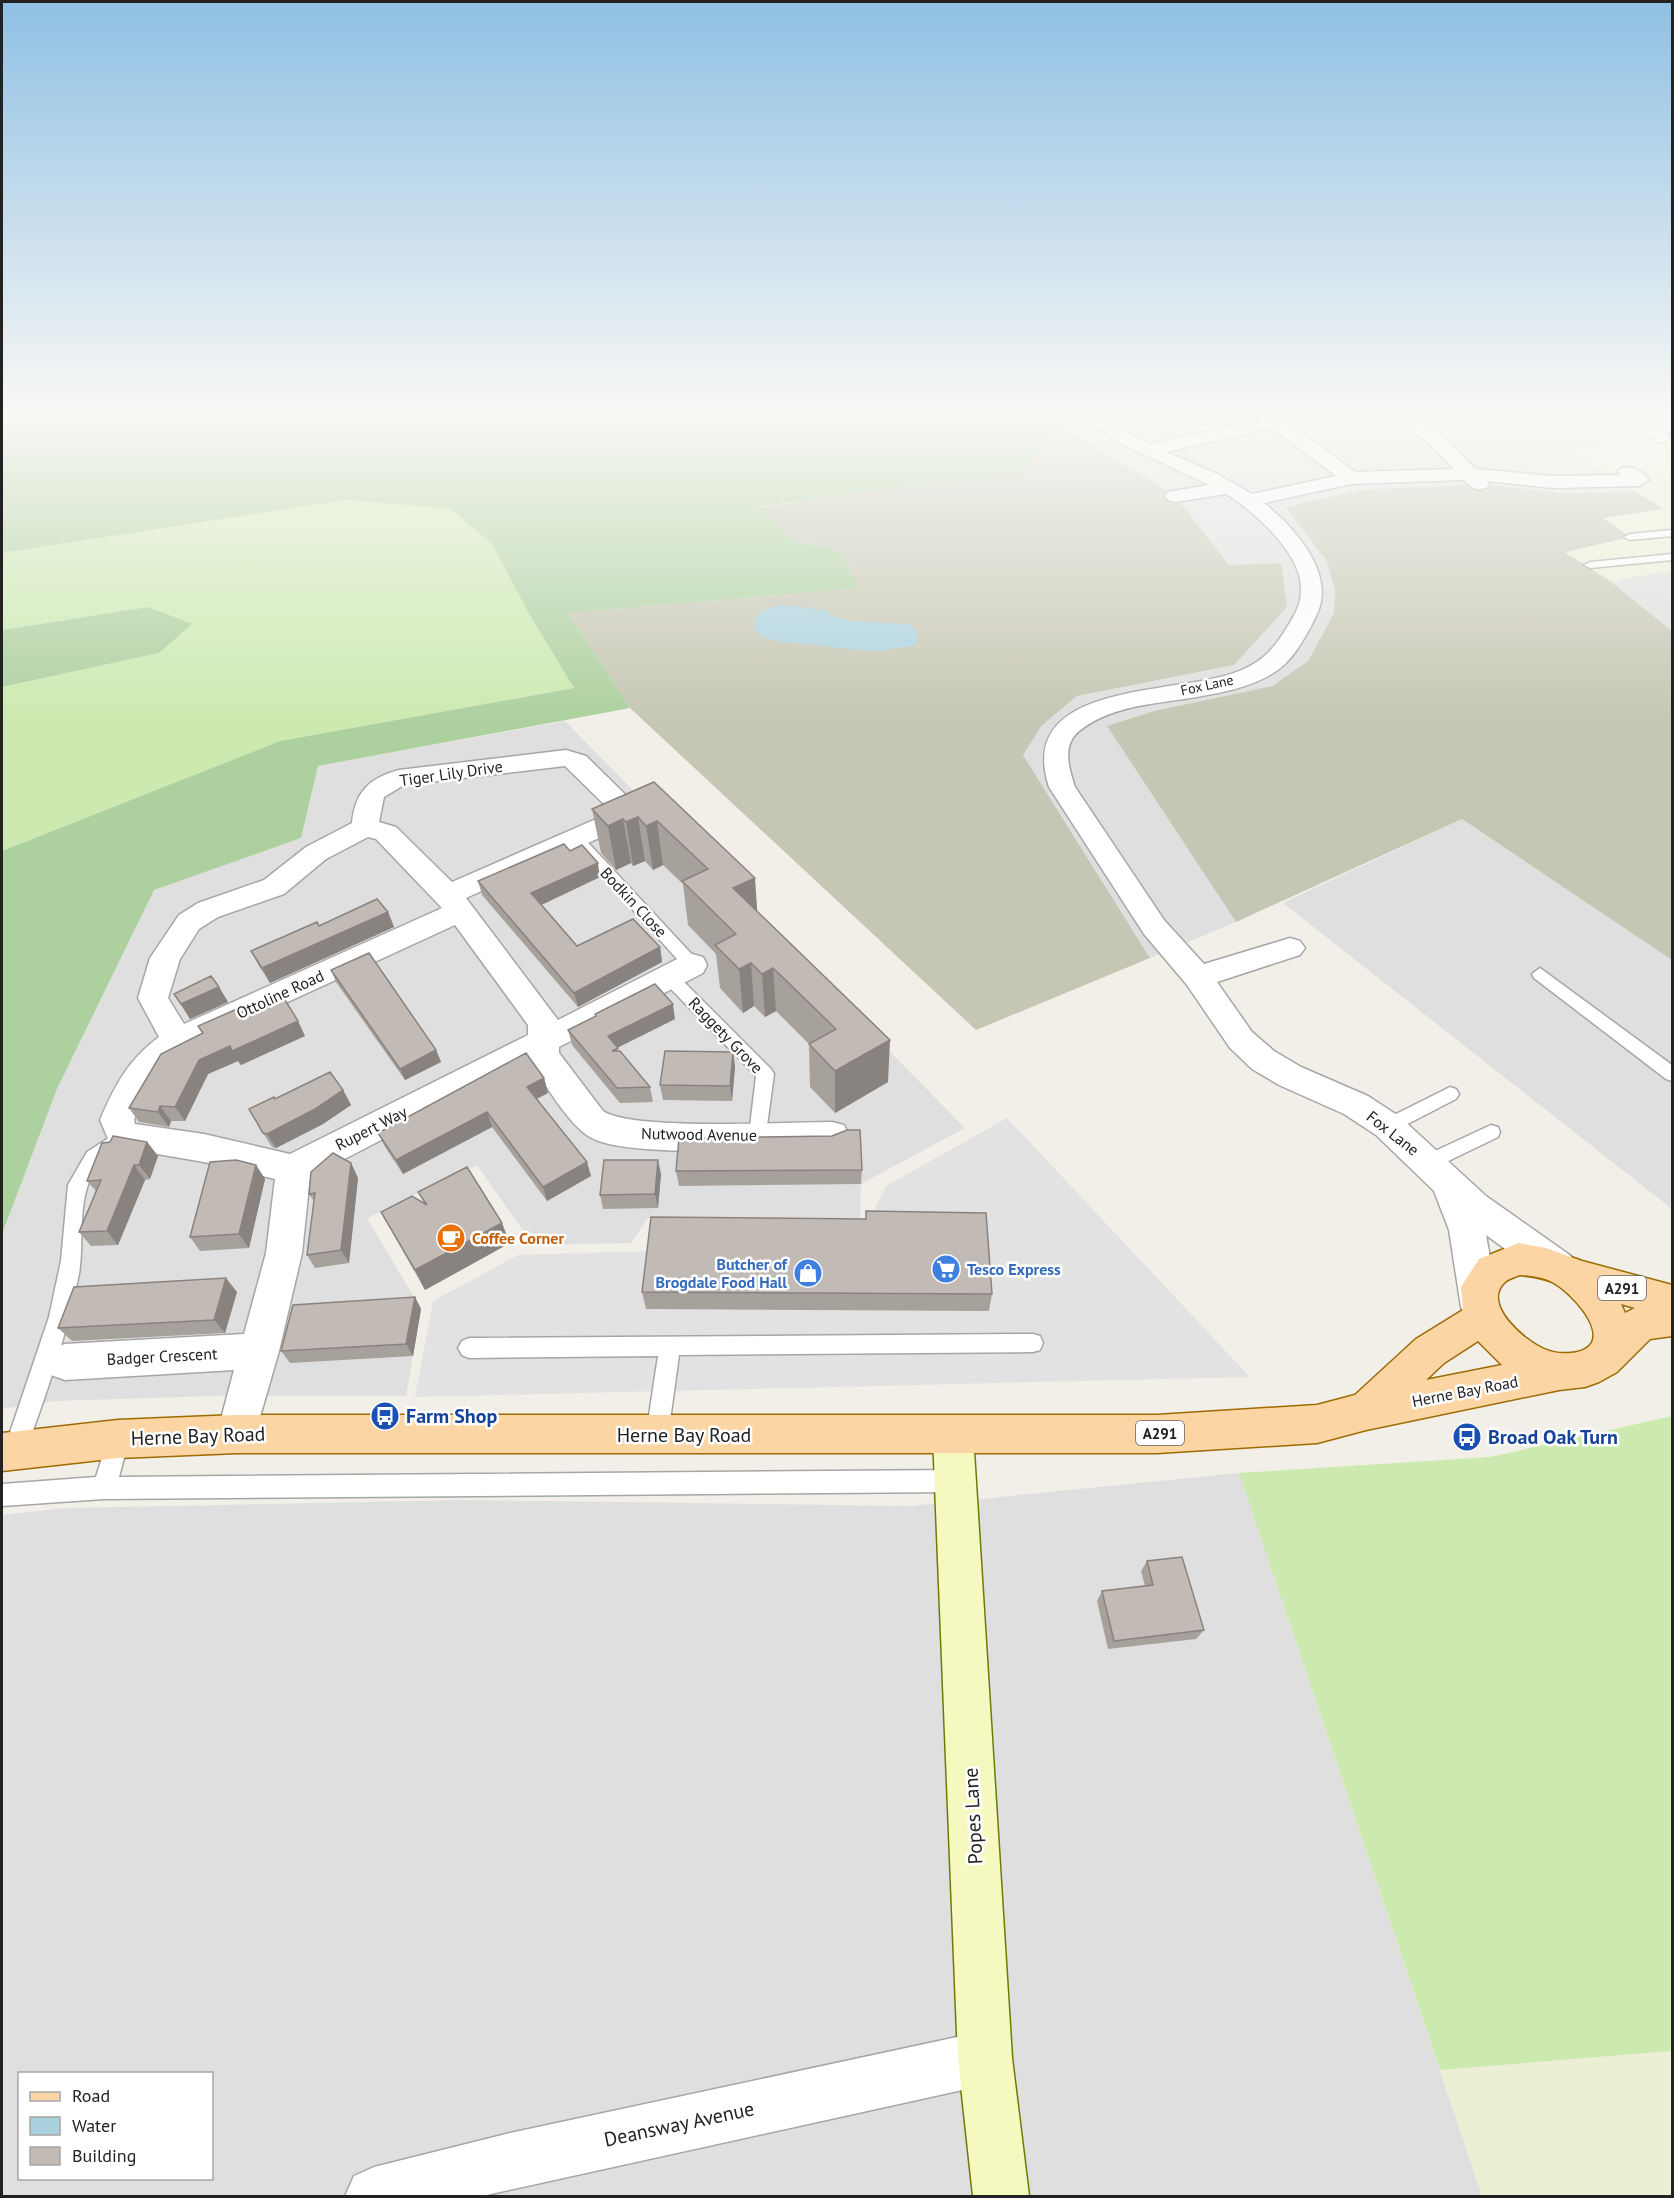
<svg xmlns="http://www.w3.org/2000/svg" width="1674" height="2198" font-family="'PT Sans',sans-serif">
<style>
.residential{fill:#e0dfdf;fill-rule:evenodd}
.construction{fill:#c6c6b4}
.farmland{fill:#edefd5}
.grass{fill:#cceab0}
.forest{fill:#acd09e}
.parking{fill:#e2e2e2}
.water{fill:#aad2de}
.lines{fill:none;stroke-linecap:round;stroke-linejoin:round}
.lane-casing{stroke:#a6a6a6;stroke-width:3}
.street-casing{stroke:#a6a6a6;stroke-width:3}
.secondary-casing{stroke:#6d7b06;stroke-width:3}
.primary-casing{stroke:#9d6b02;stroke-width:3}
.lane{fill:#fff;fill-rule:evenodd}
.street{fill:#fff;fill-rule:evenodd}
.secondary{fill:#f6f9bf;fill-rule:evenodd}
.primary{fill:#fbd6a4;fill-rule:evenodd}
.wall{fill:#a7a19c}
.shaded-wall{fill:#88837f}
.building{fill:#c2bbb5;stroke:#88837f;stroke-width:1.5}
.labels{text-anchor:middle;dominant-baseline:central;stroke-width:5;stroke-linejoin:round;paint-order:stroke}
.far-street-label{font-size:14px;fill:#222;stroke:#fff}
.shield{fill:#fff;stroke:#646464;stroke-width:1.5}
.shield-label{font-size:15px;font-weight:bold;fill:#222}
.street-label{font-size:16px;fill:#222;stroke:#fff}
.food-label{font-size:16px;font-weight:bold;fill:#c56008;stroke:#fff;text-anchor:start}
.shop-label{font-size:16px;font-weight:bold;fill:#366cbe;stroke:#fff;text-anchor:end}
.near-transit-label{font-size:20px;font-weight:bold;fill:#164399;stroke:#fff;text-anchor:start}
.near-street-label{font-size:20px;fill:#222;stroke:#fff}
</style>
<rect width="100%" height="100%" fill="#f2efe8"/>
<path class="residential" d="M1047 415H1672V436L1646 435 1574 453 1636 492 1285 508 1326 560 1335 590 1334 613 1308 661 1272 686 1154 711 1107 726 1236 922 1150 958 1023 755 1042 724 1077 696 1234 665 1281 563 1229 565 1175 496Z
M1672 570V631L1610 581Z
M565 721 965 1128 861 1184 860 1224 648 1218 631 1243 533 1245 477 1165 367 1218 421 1309 406 1396H215L53 1401 2 1409V1234L57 1089 154 890 301 838 318 766Z
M1462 819 1672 960V1209L1283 903Z
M1239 1473 1482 2196H2V1515L67 1508 464 1500 910 1506ZM20 2074H212V2178H20Z"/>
<path class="construction" d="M1057 423 1175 496 1229 565 1281 563 1287 607 1234 665 1077 696 1042 725 1023 755 1150 958 976 1030 630 708 568 613 859 588 839 550 795 541 757 508 877 490 1023 474Z
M1479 484 1564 493 1636 492 1665 509 1604 518 1630 537 1566 553 1610 581 1672 631V960L1462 819 1236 922 1107 726 1154 711 1272 686 1308 661 1334 613 1335 590 1326 560 1285 507 1362 490Z"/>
<path class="farmland" d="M1648 435 1672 444V570L1610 581 1566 552 1630 537 1603 518 1664 509 1574 453Z
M1672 2051V2196H1482L1440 2070Z"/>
<path class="grass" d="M346 500 451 509 493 545 574 688 280 741 2 851V687L159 653 148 607 2 630V553Z
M1672 1416V2051L1440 2070 1239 1473 1490 1457Z"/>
<path class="forest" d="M2 415H1047L1057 423 1023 474 877 490 758 507 795 541 839 550 859 588 568 613 630 708 318 766 301 838 154 890 57 1089 2 1234V851L280 741 574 688 528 612 493 545 451 509 346 500 2 553Z
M148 607 192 624 159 653 2 687V630Z"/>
<path class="parking" d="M1007 1118 1250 1377 415 1397 433 1301 518 1255 653 1251 721 1309 856 1310 865 1229 886 1186Z"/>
<path class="water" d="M781 605 826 610 832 616 851 621 911 624 918 633 915 646 873 651 783 642 768 639 755 631 753 624C758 610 767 608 781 605Z"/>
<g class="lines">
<g class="lane-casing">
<path id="lane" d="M1648 425 1672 426V432L1645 430 1643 428Z
M1672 530V536L1630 540 1624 537 1630 534Z
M1672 554V560L1590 568 1584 565 1590 562Z
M576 833 581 835 698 961 700 965 698 969H686L571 841 569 838 571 835Z
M1540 968 1672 1065V1081L1666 1079 1534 978 1532 974Z
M669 971 675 973 771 1069 774 1074 765 1140 758 1142 751 1140 749 1135 756 1076 663 981 661 977 663 973Z
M1450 1087 1456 1089 1459 1094 1456 1099 1394 1131 1388 1133 1382 1131 1379 1126 1382 1121Z
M1491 1125 1498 1127 1500 1132 1498 1137 1436 1167 1429 1170 1422 1167 1420 1162 1422 1157Z
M118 1132 125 1134 127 1139C119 1155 99 1156 89 1182 78 1211 84 1244 79 1274 67 1334 47 1392 26 1450L23 1458 15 1461 7 1458 4 1450 49 1317 61 1261 68 1185 87 1152Z
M1033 1334 1040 1336 1043 1343 1040 1350 1033 1352 679 1355 668 1435 665 1442 657 1446 649 1442 646 1435 658 1356 469 1358 462 1355 458 1348 462 1341 469 1338Z
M118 1428 126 1432 129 1439 119 1477 956 1470 964 1473 967 1481 964 1489 956 1492 104 1499 2 1506V1484L96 1477 110 1432Z"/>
</g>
<g class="street-casing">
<path id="street" d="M1083 415H1104L1126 432 1150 444 1261 420 1257 415H1278L1355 472 1454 469 1431 445 1392 415H1413L1445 437 1475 469 1553 476 1620 475 1618 472 1621 468C1632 465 1642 471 1649 480L1639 486 1553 488 1487 481 1489 484 1486 488C1475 491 1472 488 1464 480L1351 484 1264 503C1294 527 1336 573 1317 614 1309 631 1298 651 1285 664 1255 693 1190 697 1150 704 1125 708 1098 715 1078 732 1062 746 1069 769 1075 787L1164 920 1204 964 1290 938 1300 941 1305 948 1300 955 1217 982 1252 1032 1274 1051 1301 1067 1368 1096 1400 1117 1486 1196 1571 1256 1576 1267 1571 1278 1558 1283 1545 1278 1486 1235 1499 1307 1493 1319 1480 1324 1467 1319 1461 1307 1449 1230 1434 1191 1376 1135 1344 1114 1279 1085 1252 1069 1230 1048 1187 985 1144 934 1049 787C1013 677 1186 697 1244 669 1264 660 1275 647 1286 629 1293 618 1301 605 1301 592 1304 555 1254 511 1226 494L1175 502 1168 500 1165 496 1168 492 1209 485 1118 442ZM1272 428 1336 476 1252 494 1217 474 1166 452Z
M1620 415H1641L1671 438 1662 443 1656 442Z
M566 750 586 756 639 808 643 814 639 820 466 898 558 1020 681 957 692 954 703 957 707 965 703 973 559 1047V1053L603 1111C631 1131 789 1122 832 1122L844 1125 849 1135 844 1145 832 1148C784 1149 625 1159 590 1137 569 1125 544 1083 531 1062L310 1177 302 1253 279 1351 251 1448 237 1453 223 1448 217 1434 234 1370 65 1380 51 1375 46 1362 51 1349 65 1344 244 1334 266 1253 275 1179 204 1162 111 1146 100 1120C115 1085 128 1060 159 1037L138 998 150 958 179 915 198 903 264 880 306 847 352 823C355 792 369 778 399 770ZM565 766 612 812 452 882 396 827 379 822 384 797 404 785ZM368 837 376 839 442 908 184 1024 168 998 180 959 199 929 218 917 284 894 326 859ZM455 925 528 1025V1035L290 1154 204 1134 135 1124 134 1120C148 1084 157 1072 188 1048Z
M985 2031 1004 2039 1012 2058 1004 2077 985 2085 482 2196H345L354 2176 374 2167 510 2133Z"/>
</g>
<g class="secondary-casing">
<path id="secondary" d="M953 1416 967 1421 973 1435 1012 2058 1029 2196H973L958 2058 933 1435 939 1421Z"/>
</g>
<g class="primary-casing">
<path id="primary" d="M1519 1243 1546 1248 1582 1261 1672 1285V1336L1650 1339 1617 1372 1599 1382 1585 1387 1559 1390 1366 1430 1317 1443 1157 1453H237L118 1458 2 1471V1433L118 1420 237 1415H1157L1317 1405 1355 1395 1416 1339 1463 1310 1461 1287 1479 1259ZM1520 1275C1531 1276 1542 1277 1552 1282 1574 1293 1622 1347 1571 1353 1562 1354 1553 1353 1544 1349 1525 1341 1482 1305 1504 1283 1507 1279 1515 1277 1520 1275ZM1621 1304 1635 1308 1625 1313ZM1478 1341 1502 1365 1426 1380 1444 1363Z"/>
</g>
<use href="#lane" class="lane"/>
<use href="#street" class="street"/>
<use href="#secondary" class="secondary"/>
<use href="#primary" class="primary"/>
</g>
<path class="wall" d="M654 782 757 912 888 1082 835 1113 810 1087 809 1044 776 1011 765 1017 754 1006 743 1013 720 988 716 954 688 925 683 884 663 865 653 870 645 861 633 866 631 863 616 870 601 853 592 809Z
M600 877 541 905 577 946 660 947 662 962 578 1007 482 895 478 881Z
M388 912 394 927 270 983 259 966 251 951 319 926Z
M331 970 436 1050 441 1062 405 1080 336 982Z
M219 987 228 1002 190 1019 174 994Z
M240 1013 305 1036 241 1065 238 1061 208 1074 185 1121H171L169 1127 139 1122 129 1108 202 1033 198 1026Z
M595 1014 675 1019 618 1047V1051L650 1087 653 1102 620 1103 572 1045 568 1030 595 1017Z
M733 1052 735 1067 732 1101 663 1100 660 1085Z
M544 1078 548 1093 537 1099 591 1176 547 1201 492 1127 403 1174 385 1147 378 1133Z
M343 1090 351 1105 323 1124 276 1148 272 1147 263 1133 275 1099Z
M147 1142 158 1156 150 1179 145 1180 118 1245 91 1246 79 1232 96 1191 87 1181Z
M351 1163 358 1178 349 1263 315 1268 307 1255 314 1201 309 1194Z
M256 1165 265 1179 249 1248 200 1251 190 1237Z
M862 1170 861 1184 679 1186 676 1171Z
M661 1174 658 1208 603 1209 600 1195Z
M418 1192 510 1243 425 1290 381 1212 424 1203Z
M237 1292 225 1333 72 1341 58 1328Z
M642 1292 992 1294 989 1311 646 1309Z
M415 1297 421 1309 413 1356 290 1363 281 1351Z
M1147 1561 1204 1630 1196 1639 1108 1649 1097 1601 1102 1591 1145 1586 1141 1571Z"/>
<path class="shaded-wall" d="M638 817 645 861 633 866 626 822Z
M623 819 631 863 616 870 608 826Z
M657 821 663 865 653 870 646 826Z
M598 863 600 877 535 908 531 893Z
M755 878 758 922 733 888Z
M388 912 394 927 270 983 262 968Z
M660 947 662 962 578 1007 574 993Z
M751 963 754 1006 743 1013 739 969Z
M773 968 776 1011 765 1017 762 974Z
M219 987 228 1002 190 1019 181 1004Z
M673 1004 675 1019 611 1051 608 1036Z
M298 1021 305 1036 241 1065 238 1061 208 1074 185 1121 175 1107 199 1060 230 1046Z
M890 1040 888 1082 835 1113V1071Z
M436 1050 441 1062 405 1080 400 1069Z
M733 1052 735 1067 732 1101 730 1086Z
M544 1078 548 1093 532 1101 527 1087Z
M343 1090 351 1105 323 1124 276 1148 267 1134Z
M160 1106 171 1121 169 1127 158 1112Z
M487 1112 492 1127 403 1174 396 1160Z
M147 1142 158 1156 150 1179 139 1165Z
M658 1160 661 1174 658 1208 655 1194Z
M587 1162 591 1176 547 1201 543 1187Z
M351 1163 358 1178 349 1263 341 1250Z
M134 1165 145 1180 118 1245 107 1231Z
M256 1165 265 1179 249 1248 239 1234Z
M502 1223 510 1243 425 1290 415 1270Z
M226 1278 237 1292 225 1333 214 1320Z
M415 1297 421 1309 413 1356 406 1344Z"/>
<path class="building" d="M654 782 755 878 733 888 890 1040 835 1071 809 1044 836 1029 773 968 762 974 751 963 739 969 715 945 736 934 682 881 708 869 657 821 646 826 638 817 626 822 623 819 608 826 592 809Z
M564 844 570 851 582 845 598 863 531 893 577 946 633 919 660 947 574 993 478 881Z
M377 899 388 912 262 968 251 951 317 922 319 926Z
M369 953 436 1050 400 1069 331 970Z
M211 976 219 987 181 1004 174 994Z
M655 984 673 1004 608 1036 618 1048 612 1051H620L650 1087 617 1088 568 1030 596 1016 595 1014Z
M282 995 298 1021 232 1051 230 1046 199 1060 175 1107 160 1106 158 1112 129 1108 161 1054 203 1033 198 1026 237 1009 240 1013Z
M665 1051 733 1052 730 1086 660 1085Z
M526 1053 544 1078 527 1087 587 1162 543 1187 487 1112 396 1160 378 1133Z
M330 1072 343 1090 315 1109 267 1134 263 1133 249 1109 274 1097 275 1099Z
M847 1130H860L862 1170 676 1171 679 1138 832 1136Z
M113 1136 147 1142 139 1165H134L107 1231 79 1232 101 1180 87 1181 102 1143 110 1142Z
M333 1153 351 1163 341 1250 307 1255 315 1193 309 1194 311 1172Z
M236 1160 256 1165 239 1234 190 1237 210 1162Z
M604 1160H658L655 1194 600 1195Z
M467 1167 502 1223 415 1270 381 1212 412 1196 427 1205 418 1192Z
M866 1211 986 1213 992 1294 642 1292 651 1217 866 1219Z
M226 1278 214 1320 58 1328 74 1287Z
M415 1297 406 1344 281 1351 293 1305Z
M1182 1557 1204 1630 1114 1641 1102 1591 1153 1585 1147 1561Z"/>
<linearGradient id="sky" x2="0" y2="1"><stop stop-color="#8fc0e4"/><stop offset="0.57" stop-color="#f9f8f5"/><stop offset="1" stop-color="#f9f8f5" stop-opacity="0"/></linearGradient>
<rect width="1674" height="723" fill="url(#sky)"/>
<defs>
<g id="cafe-disc" transform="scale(1.5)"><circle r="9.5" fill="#e8710a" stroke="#fff"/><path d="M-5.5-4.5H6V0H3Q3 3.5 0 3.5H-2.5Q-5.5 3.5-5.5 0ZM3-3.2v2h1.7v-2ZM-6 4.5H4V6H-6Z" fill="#fff"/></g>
<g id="supermarket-disc" transform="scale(1.5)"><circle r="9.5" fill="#3f7fe0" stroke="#fff"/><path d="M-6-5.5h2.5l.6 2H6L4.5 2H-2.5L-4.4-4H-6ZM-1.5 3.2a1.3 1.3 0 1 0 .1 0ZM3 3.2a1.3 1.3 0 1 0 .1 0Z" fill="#fff"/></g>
<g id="shop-disc" transform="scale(1.5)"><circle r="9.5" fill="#3f7fe0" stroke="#fff"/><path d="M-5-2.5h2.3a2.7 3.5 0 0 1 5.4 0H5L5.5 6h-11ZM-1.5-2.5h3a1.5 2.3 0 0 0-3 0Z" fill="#fff"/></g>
<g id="bus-disc" transform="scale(1.5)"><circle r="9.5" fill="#1a4fb4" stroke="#fff"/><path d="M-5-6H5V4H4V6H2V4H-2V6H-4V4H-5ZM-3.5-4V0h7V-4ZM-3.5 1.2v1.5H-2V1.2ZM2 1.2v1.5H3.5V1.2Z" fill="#fff"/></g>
</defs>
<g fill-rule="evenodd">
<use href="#cafe-disc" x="451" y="1238"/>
<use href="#supermarket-disc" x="946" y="1269"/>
<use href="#shop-disc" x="808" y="1273"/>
<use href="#bus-disc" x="385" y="1416"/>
<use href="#bus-disc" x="1467" y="1437"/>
</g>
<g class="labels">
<g class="far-street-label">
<text transform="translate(1207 685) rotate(-12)">Fox Lane</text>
</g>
<g class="shield">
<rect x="1598" y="1276" width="48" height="24" rx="4.5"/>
<rect x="1136" y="1421" width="48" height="24" rx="4.5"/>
</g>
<g class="shield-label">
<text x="1622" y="1288">A291</text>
<text x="1160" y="1433">A291</text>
</g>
<g class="street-label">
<text transform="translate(451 773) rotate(-8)">Tiger Lily Drive</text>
<text transform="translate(634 902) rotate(47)">Bodkin Close</text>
<text transform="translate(280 994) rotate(-25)">Ottoline Road</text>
<text transform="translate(726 1035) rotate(46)">Raggety Grove</text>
<text transform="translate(371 1128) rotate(-27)">Rupert Way</text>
<text transform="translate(1393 1133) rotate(38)">Fox Lane</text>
<text transform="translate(699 1134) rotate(1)">Nutwood Avenue</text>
<text transform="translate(162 1356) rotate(-3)">Badger Crescent</text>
<text transform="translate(1465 1391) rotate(-11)">Herne Bay Road</text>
</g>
<g class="food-label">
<text x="472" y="1238">Coffee Corner</text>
</g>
<g class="shop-label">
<text x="787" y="1264">Butcher of<tspan x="787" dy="18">Brogdale Food Hall</tspan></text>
<text x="967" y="1269" text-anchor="start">Tesco Express</text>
</g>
<g class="near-transit-label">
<text x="406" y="1416">Farm Shop</text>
<text x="1488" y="1437">Broad Oak Turn</text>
</g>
<g class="near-street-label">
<text x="684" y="1435">Herne Bay Road</text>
<text transform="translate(198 1436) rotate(-2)">Herne Bay Road</text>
<text transform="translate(973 1816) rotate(-93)">Popes Lane</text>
<text transform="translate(679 2124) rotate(-12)">Deansway Avenue</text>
</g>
</g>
<rect width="1674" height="2198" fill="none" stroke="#222222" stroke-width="6"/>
<rect x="18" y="2072" width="195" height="108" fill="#ffffff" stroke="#a7a7a7" stroke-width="1.5"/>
<rect x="30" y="2092" width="30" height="9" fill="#fbd6a4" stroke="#a7a7a7" stroke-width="1.5"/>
<text x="72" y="2102" font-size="18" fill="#222222">Road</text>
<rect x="30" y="2117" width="30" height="18" fill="#aad2de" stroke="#a7a7a7" stroke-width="1.5"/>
<text x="72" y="2132" font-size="18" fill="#222222">Water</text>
<rect x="30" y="2147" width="30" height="18" fill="#c2bbb5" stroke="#a7a7a7" stroke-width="1.5"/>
<text x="72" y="2162" font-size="18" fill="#222222">Building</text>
</svg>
